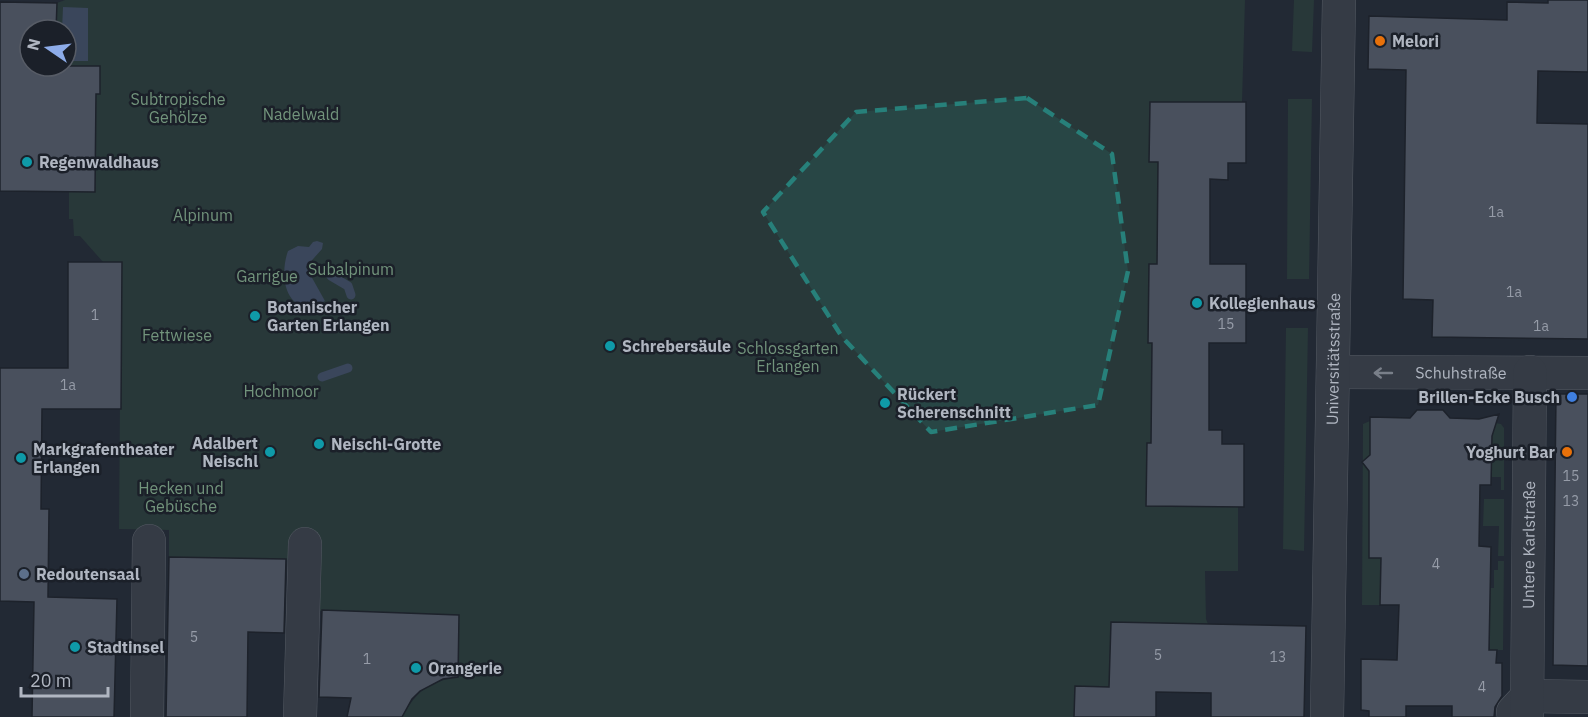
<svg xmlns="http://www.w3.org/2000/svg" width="1588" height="717" font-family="'IBM Plex Sans',sans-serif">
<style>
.green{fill:#283839}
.water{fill:#3a465b}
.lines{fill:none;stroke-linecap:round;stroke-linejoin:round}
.stream{stroke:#3a465b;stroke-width:9}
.building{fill:#49505d;stroke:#1d222b;stroke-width:1.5}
.minor-casing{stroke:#535962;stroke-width:34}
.minor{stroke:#353b45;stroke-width:33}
.oneway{stroke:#797f89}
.marked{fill:#27807a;fill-opacity:0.2;stroke:#27807a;stroke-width:4.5;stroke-dasharray:12 8;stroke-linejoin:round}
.food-dot{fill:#e8710a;stroke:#1b2029;stroke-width:2}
.culture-dot{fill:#0f9aa8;stroke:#1b2029;stroke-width:2}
.shop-dot{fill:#3f7fe0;stroke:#1b2029;stroke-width:2}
.service-dot{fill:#5c6f8a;stroke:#1b2029;stroke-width:2}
.labels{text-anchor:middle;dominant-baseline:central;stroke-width:5;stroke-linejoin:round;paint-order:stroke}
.number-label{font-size:14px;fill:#969ca8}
.poi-label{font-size:16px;font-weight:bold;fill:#b0b6c1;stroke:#1b2029;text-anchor:start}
.park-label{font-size:16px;fill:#72947c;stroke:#1b2029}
.street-label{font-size:16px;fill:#b0b6c1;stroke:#1b2029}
</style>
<rect width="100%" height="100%" fill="#222934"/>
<path class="green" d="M65 0H1245L1242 102H1150L1149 162H1158L1157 264H1149L1148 342 1152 343 1151 443 1147 444 1146 506 1238 507V571H1205L1206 619 1208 624 1111 622 1109 687 1075 686 1074 717H402C417 691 428 682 458 677V615L290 610 291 560 169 557V530L119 529 121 263 103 262 80 236H74L73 219H69V192L30 66H66V30H30L31 2 57 3Z
M1294 0H1314L1312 52 1292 51Z
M1288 99H1312L1309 279H1287Z
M1286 328H1308L1304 551 1283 549Z
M1370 421V455L1365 459V466L1369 471V558H1381L1380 605H1362L1363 424Z
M1495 423 1501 424 1504 428V490H1501V477H1492V436Z
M1484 499H1504V556H1498L1499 526H1483Z
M1498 561H1504L1503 650H1490V588H1494V570H1498Z"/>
<path class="water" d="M63 7 88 8V61H66V30H62Z
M317 241 323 243 322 249 306 267 325 301C318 304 309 309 302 306 281 298 282 267 288 251L298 246 309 247 313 242Z"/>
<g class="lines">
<path class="stream" d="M331 276 348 286 351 295
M322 377 348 368"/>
</g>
<path class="building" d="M1548 0H1588V72L1538 71 1537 123 1588 124V339L1432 337 1433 300 1403 299 1406 70 1368 69 1369 16 1507 20V2L1548 3Z
M0 2 57 3 56 30H30V66H100V94H96L95 192 0 191Z
M1150 102H1246V163H1228V180L1210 179V264H1246V343H1209V430H1222V444H1244V507L1146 506 1147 443H1151L1152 343H1148L1149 264H1157L1158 162H1149Z
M68 262H122L121 409H42L41 509H49L48 597 117 599 114 717H32L34 602 0 601V368H68Z
M1556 394H1588V666L1553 665Z
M1417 410H1443L1450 418 1479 419 1499 414 1492 436 1491 485H1480L1479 546 1491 547 1489 650H1497L1496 663H1502V696L1495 707 1494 717H1452V706H1406V717H1369V711L1361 710V659L1397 660 1399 605H1380L1381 558H1369V471L1362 462 1370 455V417L1410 418Z
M169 557 286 559 284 633 248 632 247 717H166Z
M322 610 459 615 458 677 443 679 420 691 412 699 402 717H347L351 698 319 697Z
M1111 622 1306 626 1304 717H1211V693L1156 692V717H1074L1075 686 1109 687Z"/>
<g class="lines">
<g class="minor-casing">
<g id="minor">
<path id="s1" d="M1333 372 1588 373"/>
<path d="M1513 712 1528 696 1588 697"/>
<path d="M147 717 149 541"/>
<path d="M300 717 305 544"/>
<path id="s2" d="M1327 717 1339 0"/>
<path id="s3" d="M1527 717 1530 372"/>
</g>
</g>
<use href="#minor" class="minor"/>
</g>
<defs><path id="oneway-shaft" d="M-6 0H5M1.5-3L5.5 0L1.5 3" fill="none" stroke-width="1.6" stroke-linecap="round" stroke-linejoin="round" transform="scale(1.5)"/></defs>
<use class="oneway" href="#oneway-shaft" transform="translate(1383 373) rotate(180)"/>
<path class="marked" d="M1027 98 1112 154 1128 271 1098 405 931 432 842 337 763 212 856 112Z"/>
<g class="food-dot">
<circle cx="1380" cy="41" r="6"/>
<circle cx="1567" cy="452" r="6"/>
</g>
<g class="culture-dot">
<circle cx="27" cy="162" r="6"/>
<circle cx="1197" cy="303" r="6"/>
<circle cx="255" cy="316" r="6"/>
<circle cx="610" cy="346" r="6"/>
<circle cx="885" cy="403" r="6"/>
<circle cx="319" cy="444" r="6"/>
<circle cx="270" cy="452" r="6"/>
<circle cx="21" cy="458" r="6"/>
<circle cx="75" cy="647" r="6"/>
<circle cx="416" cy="668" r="6"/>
</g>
<circle class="shop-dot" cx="1572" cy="397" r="6"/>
<circle class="service-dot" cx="24" cy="574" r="6"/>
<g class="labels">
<g class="number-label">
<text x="1496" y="212">1a</text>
<text x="1514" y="292">1a</text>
<text x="95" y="315">1</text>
<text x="1226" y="324">15</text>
<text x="1541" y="326">1a</text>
<text x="68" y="385">1a</text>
<text x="1571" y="476">15</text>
<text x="1571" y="501">13</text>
<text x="1436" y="564">4</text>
<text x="194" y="637">5</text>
<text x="1158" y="655">5</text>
<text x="1278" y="657">13</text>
<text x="367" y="659">1</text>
<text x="1482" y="687">4</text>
</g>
<g class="poi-label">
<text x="1392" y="41">Melori</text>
<text x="39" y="162">Regenwaldhaus</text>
<text x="1209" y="303">Kollegienhaus</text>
<text x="267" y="307">Botanischer<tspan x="267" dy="18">Garten Erlangen</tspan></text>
<text x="622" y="346">Schrebersäule</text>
<text x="897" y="394">Rückert<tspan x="897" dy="18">Scherenschnitt</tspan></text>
<text x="1560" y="397" text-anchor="end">Brillen-Ecke Busch</text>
<text x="258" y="443" text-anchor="end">Adalbert<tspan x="258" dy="18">Neischl</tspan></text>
<text x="331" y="444">Neischl-Grotte</text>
<text x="33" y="449">Markgrafentheater<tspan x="33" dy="18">Erlangen</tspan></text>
<text x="1555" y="452" text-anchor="end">Yoghurt Bar</text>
<text x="36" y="574">Redoutensaal</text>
<text x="87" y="647">Stadtinsel</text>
<text x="428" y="668">Orangerie</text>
</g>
<g class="park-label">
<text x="178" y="99">Subtropische<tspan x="178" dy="18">Gehölze</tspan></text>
<text x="301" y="114">Nadelwald</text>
<text x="203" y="215">Alpinum</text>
<text x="351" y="269">Subalpinum</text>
<text x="267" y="276">Garrigue</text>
<text x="177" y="335">Fettwiese</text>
<text x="788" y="348">Schlossgarten<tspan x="788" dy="18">Erlangen</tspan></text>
<text x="281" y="391">Hochmoor</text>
<text x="181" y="488">Hecken und<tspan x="181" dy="18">Gebüsche</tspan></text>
</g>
<g class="street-label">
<text stroke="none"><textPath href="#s2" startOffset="358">Universitätsstraße</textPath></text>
<text stroke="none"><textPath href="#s1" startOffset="128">Schuhstraße</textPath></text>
<text stroke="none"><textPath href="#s3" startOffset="172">Untere Karlstraße</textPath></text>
</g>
</g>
<g transform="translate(48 48) rotate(284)"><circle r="28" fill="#1b2029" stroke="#575c66" stroke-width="1.5"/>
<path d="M0-4.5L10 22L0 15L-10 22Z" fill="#8dace9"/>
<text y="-9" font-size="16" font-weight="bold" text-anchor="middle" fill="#b0b6c1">N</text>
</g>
<path d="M21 687v9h87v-9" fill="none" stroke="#b0b6c1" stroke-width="3"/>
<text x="30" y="687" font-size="18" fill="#b0b6c1" stroke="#1b2029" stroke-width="4.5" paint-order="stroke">20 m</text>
</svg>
